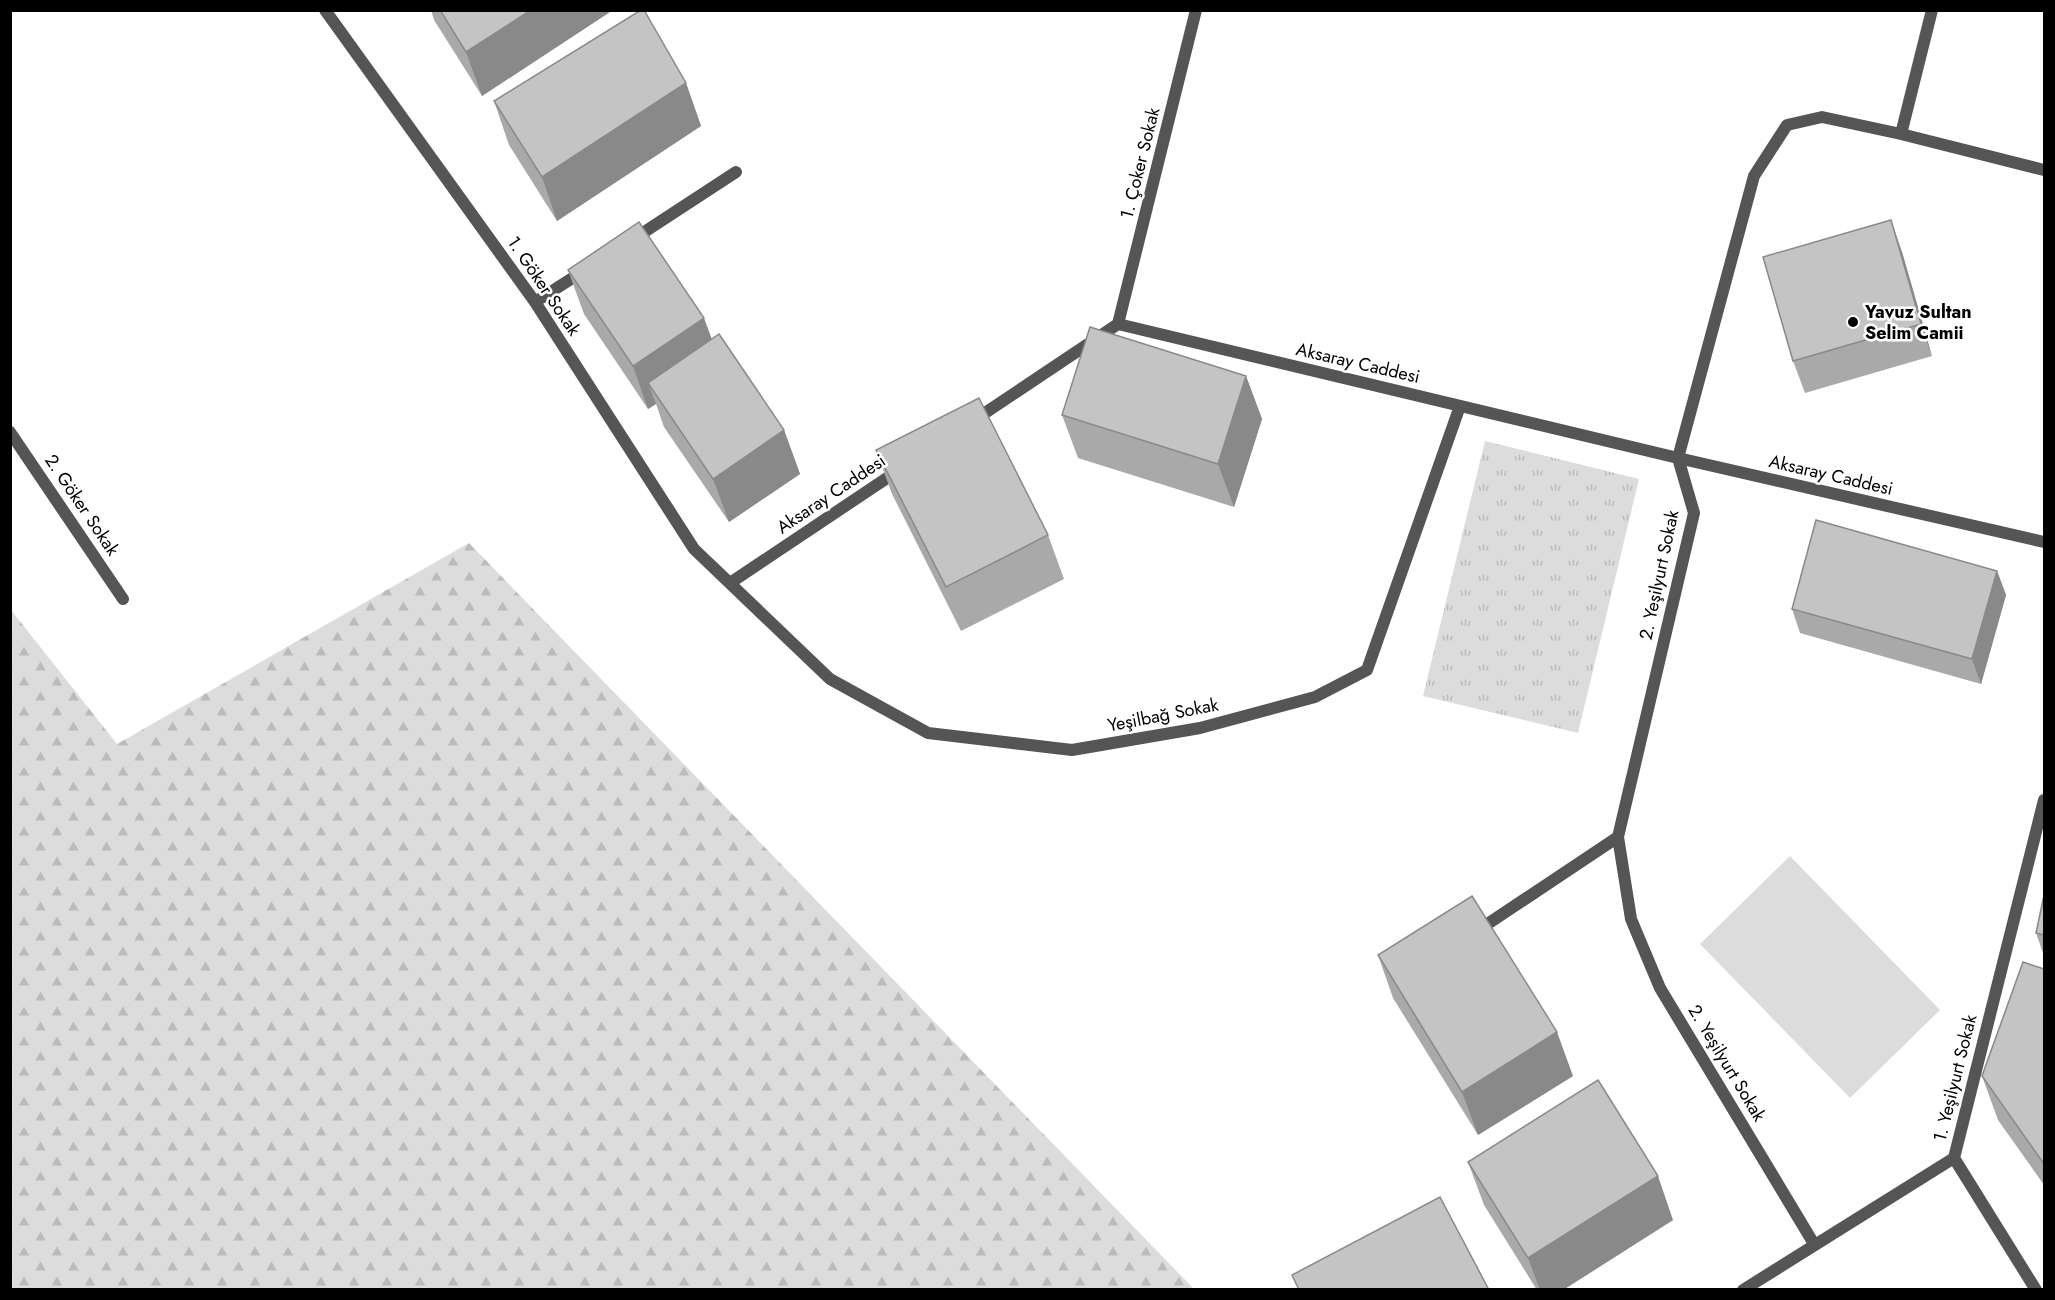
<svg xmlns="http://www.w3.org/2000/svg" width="2055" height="1300" font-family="Jost,sans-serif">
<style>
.grass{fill:#dcdcdc}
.forest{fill:url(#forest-firs)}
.park{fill:url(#park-tufts)}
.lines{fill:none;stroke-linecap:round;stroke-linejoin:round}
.minor{stroke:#555;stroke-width:12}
.wall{fill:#a9a9a9}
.shaded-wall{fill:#898989}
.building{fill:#c4c4c4;stroke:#898989;stroke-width:1.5}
.poi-dot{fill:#000;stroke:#fff;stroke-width:2}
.labels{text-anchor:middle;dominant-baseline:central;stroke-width:5;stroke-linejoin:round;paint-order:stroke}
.street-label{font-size:18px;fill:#000;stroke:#fff}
.poi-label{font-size:18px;font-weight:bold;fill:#000;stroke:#fff;text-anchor:start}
</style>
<defs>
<pattern id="forest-firs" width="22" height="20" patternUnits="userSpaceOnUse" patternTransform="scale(1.5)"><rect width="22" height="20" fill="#dcdcdc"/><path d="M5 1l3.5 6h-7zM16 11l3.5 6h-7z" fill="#bbb"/></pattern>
<pattern id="park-tufts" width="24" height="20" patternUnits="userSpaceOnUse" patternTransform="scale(1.5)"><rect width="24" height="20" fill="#dcdcdc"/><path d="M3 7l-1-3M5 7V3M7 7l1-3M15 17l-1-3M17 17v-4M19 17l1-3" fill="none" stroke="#bbb"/></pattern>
</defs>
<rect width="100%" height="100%" fill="#fff"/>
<path class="grass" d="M1790 856 1940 1010 1850 1098 1700 944Z"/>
<path class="forest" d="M469 543 1194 1289H11V610L117 744Z"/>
<path class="park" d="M1485 441 1639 479 1578 733 1423 696Z"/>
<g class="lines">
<path class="minor" d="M325 10 535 302 694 549 830 679 928 733 1072 750 1200 728 1315 697 1367 670 1460 406
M1901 134 2044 170
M632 240 736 172
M535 302 585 270
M1118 324 1196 10
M973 421 1118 324 1678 458 2044 542
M10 432 123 599
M730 583 899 470
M1477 931 1618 837
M1954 1158 2036 1290
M1814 1244 1660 988 1631 919 1618 837 1694 513 1678 458 1754 176 1787 125 1822 117 1901 134 1932 10
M1743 1290 1954 1158 2044 800"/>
</g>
<path class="wall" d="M431 10H613L482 96 434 20Z
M686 83 701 126 557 221 509 145 494 101Z
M1902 252 1932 356 1805 393 1793 361Z
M568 270 712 339 784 430 800 474 729 522 664 427 656 404 648 409 584 314Z
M1246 376 1262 419 1234 507 1078 458 1062 415Z
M876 450 1048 535 1064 579 961 631 892 494Z
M1997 571 2006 595 1981 684 1800 633 1792 609Z
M2044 895V956L2036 933Z
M1378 955 1573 1076 1478 1135 1393 998Z
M2044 969V1185L1998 1120 1982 1076Z
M1468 1162 1673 1220 1563 1290H1537L1484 1205Z"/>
<path class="shaded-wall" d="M531 10H613L482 96 466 52Z
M686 83 701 126 557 221 542 177Z
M1891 220 1902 252 1932 356 1921 324Z
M704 318 720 361 648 383 656 404 648 409 633 366Z
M1246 376 1262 419 1234 507 1218 464Z
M784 430 800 474 729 522 713 479Z
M1997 571 2006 595 1981 684 1972 659Z
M1557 1032 1573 1076 1478 1135 1462 1092Z
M1658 1176 1673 1220 1563 1290H1540L1528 1258Z"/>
<path class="building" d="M440 10H531L466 52Z
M641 10H644L686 83 542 177 494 101Z
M1891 220 1921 324 1793 361 1763 257Z
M639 222 704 318 633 366 568 270Z
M1090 327 1246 376 1218 464 1062 415Z
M719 334 784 430 713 479 648 383Z
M979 398 1048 535 946 587 876 450Z
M1816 520 1997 571 1972 659 1792 609Z
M2044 895V935L2036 933Z
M1472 896 1557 1032 1462 1092 1378 955Z
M2023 962 2044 969V1164L1982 1076Z
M1598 1080 1658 1176 1528 1258 1468 1162Z
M1440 1197 1489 1290H1299L1292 1275Z"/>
<circle class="poi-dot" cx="1853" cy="322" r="6"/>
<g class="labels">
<g class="street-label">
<text transform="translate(1140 163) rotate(-76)">1. Çoker Sokak</text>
<text transform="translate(544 286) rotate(56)">1. Göker Sokak</text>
<text transform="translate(1358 363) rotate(13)">Aksaray Caddesi</text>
<text transform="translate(1831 475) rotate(13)">Aksaray Caddesi</text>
<text transform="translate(831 494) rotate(-34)">Aksaray Caddesi</text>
<text transform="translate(82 505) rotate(56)">2. Göker Sokak</text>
<text transform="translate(1659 575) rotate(-78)">2. Yeşilyurt Sokak</text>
<text transform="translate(1163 715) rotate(-11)">Yeşilbağ Sokak</text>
<text transform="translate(1727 1063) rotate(59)">2. Yeşilyurt Sokak</text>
<text transform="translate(1955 1078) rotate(-76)">1. Yeşilyurt Sokak</text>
</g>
<g class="poi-label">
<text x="1865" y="312">Yavuz Sultan<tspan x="1865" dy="21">Selim Camii</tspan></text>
</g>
</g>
<rect width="2055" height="1300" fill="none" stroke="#000000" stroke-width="24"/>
</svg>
